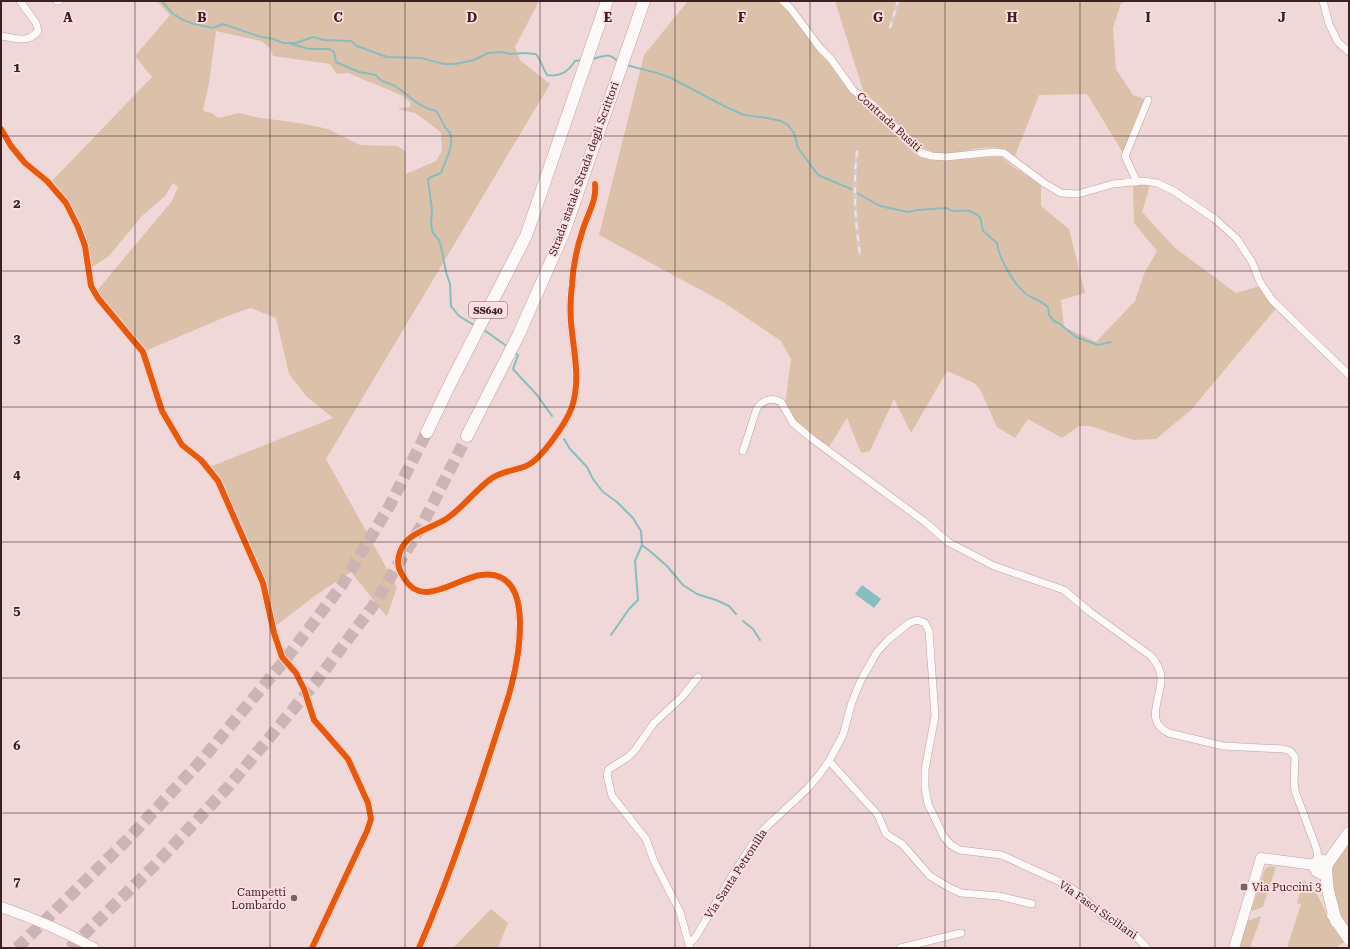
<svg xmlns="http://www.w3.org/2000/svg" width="1350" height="949" font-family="'Roboto Serif',serif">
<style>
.green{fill:#dbc1a9;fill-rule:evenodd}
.water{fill:#88bdc0}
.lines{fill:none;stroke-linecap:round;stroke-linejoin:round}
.stream{stroke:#88bdc0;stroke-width:2}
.trunk-tunnel{stroke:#ccb3b4;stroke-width:12;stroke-dasharray:12 6;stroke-linecap:butt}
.minor-casing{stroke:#baa2a3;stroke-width:8}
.secondary-casing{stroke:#baa2a3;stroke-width:11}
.primary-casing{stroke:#baa2a3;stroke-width:13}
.trunk-casing{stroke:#baa2a3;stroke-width:13}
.minor{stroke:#fdf9f9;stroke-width:7}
.secondary{stroke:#fdf9f9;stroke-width:10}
.primary{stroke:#fdf9f9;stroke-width:12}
.trunk{stroke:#fdf9f9;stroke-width:12}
.rail-casing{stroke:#d3cccc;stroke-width:3.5}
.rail{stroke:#fedede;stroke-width:2;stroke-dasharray:6;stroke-linecap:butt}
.cycleway-casing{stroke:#fedede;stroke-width:8}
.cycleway{stroke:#e8590c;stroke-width:6}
.grid{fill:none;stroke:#3d2122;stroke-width:1;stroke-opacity:0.55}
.poi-dot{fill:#7c6162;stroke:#fedede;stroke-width:1.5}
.labels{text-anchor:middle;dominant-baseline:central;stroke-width:3.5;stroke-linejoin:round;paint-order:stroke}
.shield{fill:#fedede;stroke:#775a5a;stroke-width:1}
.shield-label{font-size:10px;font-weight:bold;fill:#3d2122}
.street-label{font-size:11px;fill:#3d2122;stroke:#fedede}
.poi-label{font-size:11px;fill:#3d2122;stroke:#fedede;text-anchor:start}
.grid-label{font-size:13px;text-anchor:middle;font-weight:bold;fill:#3d2122;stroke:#fedede;stroke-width:3.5;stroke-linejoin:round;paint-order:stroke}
</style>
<rect width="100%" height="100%" fill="#f0d8d8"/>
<path class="green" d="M157 1H539L515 47 520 60 550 84 326 459 397 587 387 617 351 572 316 595 273 628 263 583 233 514 207 468 333 418 307 397 289 374 276 318 251 308 230 315 143 352 95 293 172 201 178 187 173 183 165 196 142 216 109 256 89 269 85 246 66 203 49 184 152 77 135 56 170 15ZM216 31 261 41 270 48 273 56 330 64 337 74 348 73 401 95 410 102V107L397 109 415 113 428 122 441 133 442 151 436 161 406 174V152L398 146 360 145 328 129 305 124 255 117 239 113 218 118 212 113 203 111 209 83Z
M688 1H776L782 4 790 13 819 53 828 62 847 88 873 112 915 154 927 159 937 160H952L990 157H1002L1012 166 1041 185V206L1069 229 1085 293 1061 300 1064 327 1096 342 1135 301 1144 274 1157 251 1134 223 1133 182H1151L1142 212 1175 248 1236 293 1263 285 1278 306 1191 410 1156 439 1133 440 1090 426H1079L1062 438 1028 419 1015 438 997 427 980 389 974 383 947 371 911 433 894 399 870 451 861 453 847 418 827 450 811 438 784 407 786 398 791 359 781 341 723 302 599 235 644 55Z
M835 1H1131L1121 3 1113 28 1116 69 1133 95 1148 100 1125 156 1087 94 1039 95 1015 156C1009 153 1004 149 998 148 971 145 952 161 924 149L863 90Z
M1349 842V933L1340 920 1329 872Z
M1270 866 1276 867 1263 907 1252 911H1251L1264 871 1266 868Z
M1304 880 1317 894 1333 927 1344 942 1336 948H1287L1301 904 1297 903Z
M491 909 508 923 498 948H453Z
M1260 916 1261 917 1250 948H1238L1247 921Z"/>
<path class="water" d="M862 585 881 599 874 608 855 594Z"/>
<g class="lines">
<path class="stream" d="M162 1 172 13 183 20 194 24 213 28 223 24 258 36 273 39 283 43H296L313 37 324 40 351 41 357 46 387 57 421 58 444 64H455L474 60 488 53 502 52 509 54 524 53 536 54C541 61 543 68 547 75 560 77 568 72 575 61L582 60
M291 44 309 49H329L334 52 336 62 359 72 376 75C383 85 387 81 395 86 409 95 419 108 436 111 439 115 441 120 444 125 445 128 448 130 450 133 455 145 445 161 441 173L431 177 428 179 432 210 431 224 433 233 439 240 442 251 446 272 450 284 451 306 459 316 474 325
M592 59C603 57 609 51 618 62
M626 65 657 73 671 78 724 106 744 115 767 118 781 121 788 125 794 133 798 148 818 175 851 189
M857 193 880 206 908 212 917 210 947 208 952 211C966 211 968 208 980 217L983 231 997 243C999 259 1015 287 1029 296 1036 299 1042 302 1048 307L1049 315 1054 321 1060 324 1076 337 1098 345 1111 342
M484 330 508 347
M514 352 518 355 513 369 537 395 552 416
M564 439 570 449 587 467 593 479 603 492 617 502 633 518 641 531 642 545 651 552 667 566 683 585 697 594 716 600 729 606 736 614
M743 621 753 629 760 640
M611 635 629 609 638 600 635 561 642 545"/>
<path class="trunk-tunnel" d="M17 948 126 841 200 762 285 660 342 585 390 505 427 432
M70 948 153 867 229 786 315 683 373 606 423 523 467 436"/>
<g class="minor-casing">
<path id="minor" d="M57 1H59
M783 1 791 9 820 48 831 59 853 90 872 104 921 153 932 156 946 157 995 152 1004 153 1044 183 1061 193 1078 194 1113 184 1143 181 1157 183 1174 191 1215 219 1237 239 1252 262 1260 282 1272 300 1349 375
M1323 1 1329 24 1338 42 1349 52
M1 36C15 38 28 44 38 31L36 23 20 1
M1 129 11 146 25 163 47 181 66 203 78 227 85 246 91 286 98 298 143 352 162 411 182 445 201 460 218 481 263 583 274 633 282 657 296 673 304 689 314 720 348 759 368 803 371 819 367 831 312 948
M1137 182 1125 156 1148 100
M743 451 757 408C763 400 772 397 781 402L793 423 811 438 925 522 948 542 994 566 1064 590 1090 612 1151 656C1157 663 1161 670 1161 679 1161 699 1144 722 1169 733L1223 746 1284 749 1290 751 1295 757 1294 782 1295 791 1317 850 1318 861
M829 761 878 815 886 834 902 844 930 876 950 888 961 893 999 896 1032 904
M689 943 695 938 735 871 760 833 808 788 819 775 829 761 843 735 852 702 861 680 877 652 888 640 909 623 917 620 925 623 929 631 935 716 925 770V788L928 804 944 837 951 845 960 850 1001 855 1006 857 1067 885 1077 892 1104 917 1134 934 1147 948
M419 948C454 867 481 782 508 698 517 667 540 567 481 575 456 578 421 611 403 576 398 569 397 560 400 552 407 532 430 529 446 519 463 508 475 490 492 478 502 471 514 471 526 466 541 460 566 423 572 407 580 382 575 358 572 332 570 317 570 301 572 285 573 266 577 247 583 229 588 213 597 200 595 184
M690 948 680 912 654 861 646 839 612 796 607 775 609 769 628 757 635 750 654 723 682 697 698 677
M900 948 961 933"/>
</g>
<g class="secondary-casing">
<path id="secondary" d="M1 907C33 918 64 931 94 948
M1234 948 1261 858 1315 865"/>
</g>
<g class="primary-casing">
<path id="primary" d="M1327 864 1349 833
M1326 871 1321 873 1317 871 1315 867 1316 863 1323 861 1327 864 1326 871 1328 891 1336 921
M1333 915 1349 939"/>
</g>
<g class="trunk-casing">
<path id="trunk" d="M427 432 450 384 526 236 607 1
M467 436 519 334 564 232 644 1"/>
</g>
<use href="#minor" class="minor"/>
<use href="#secondary" class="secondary"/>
<use href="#primary" class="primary"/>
<use href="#trunk" class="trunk"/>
<g class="rail-casing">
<path id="rail" d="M890 28 898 1
M857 151C853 186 855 220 860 255"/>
</g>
<use href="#rail" class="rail"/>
<g class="cycleway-casing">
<path id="cycleway" d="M1 129 11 146 25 163 47 181 66 203 78 227 85 246 91 286 98 298 143 352 162 411 182 445 201 460 218 481 263 583 274 633 282 657 296 673 304 689 314 720 348 759 368 803 371 819 367 831 312 948
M419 948C454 867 481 782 508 698 517 667 540 567 481 575 456 578 421 611 403 576 398 569 397 560 400 552 407 532 430 529 446 519 463 508 475 490 492 478 502 471 514 471 526 466 541 460 566 423 572 407 580 382 575 358 572 332 570 317 570 301 572 285 573 266 577 247 583 229 588 213 597 200 595 184"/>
</g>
<use href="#cycleway" class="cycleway"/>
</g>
<path class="grid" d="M135 1V948M270 1V948M405 1V948M540 1V948M675 1V948M810 1V948M945 1V948M1080 1V948M1215 1V948M1 136H1349M1 271H1349M1 407H1349M1 542H1349M1 678H1349M1 813H1349"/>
<g class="poi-dot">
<rect x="1240" y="883" width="8" height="8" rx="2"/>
<circle cx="294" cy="898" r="4"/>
</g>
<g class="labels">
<rect class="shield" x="469" y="302" width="38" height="16" rx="3"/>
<g class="shield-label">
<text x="488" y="310">SS640</text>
</g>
<g class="street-label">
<text transform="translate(889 122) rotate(42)">Contrada Busiti</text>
<text transform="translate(584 169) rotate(-70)">Strada statale Strada degli Scrittori</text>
<text transform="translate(736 874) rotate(-57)">Via Santa Petronilla</text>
<text transform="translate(1098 910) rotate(35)">Via Fasci Siciliani</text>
</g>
<g class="poi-label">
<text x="1252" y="887">Via Puccini 3</text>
<text x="286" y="892" text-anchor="end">Campetti<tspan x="286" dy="13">Lombardo</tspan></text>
</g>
</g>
<g class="grid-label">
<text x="68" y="22">A</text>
<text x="202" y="22">B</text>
<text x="338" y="22">C</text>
<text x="472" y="22">D</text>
<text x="608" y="22">E</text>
<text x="742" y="22">F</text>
<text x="878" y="22">G</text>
<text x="1012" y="22">H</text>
<text x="1148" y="22">I</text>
<text x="1282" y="22">J</text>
<text x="17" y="72">1</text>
<text x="17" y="208">2</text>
<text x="17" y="343">3</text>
<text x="17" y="479">4</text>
<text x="17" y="615">5</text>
<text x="17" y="750">6</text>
<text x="17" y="886">7</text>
</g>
<rect width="1350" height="949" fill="none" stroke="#3d2122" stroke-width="4"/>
</svg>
